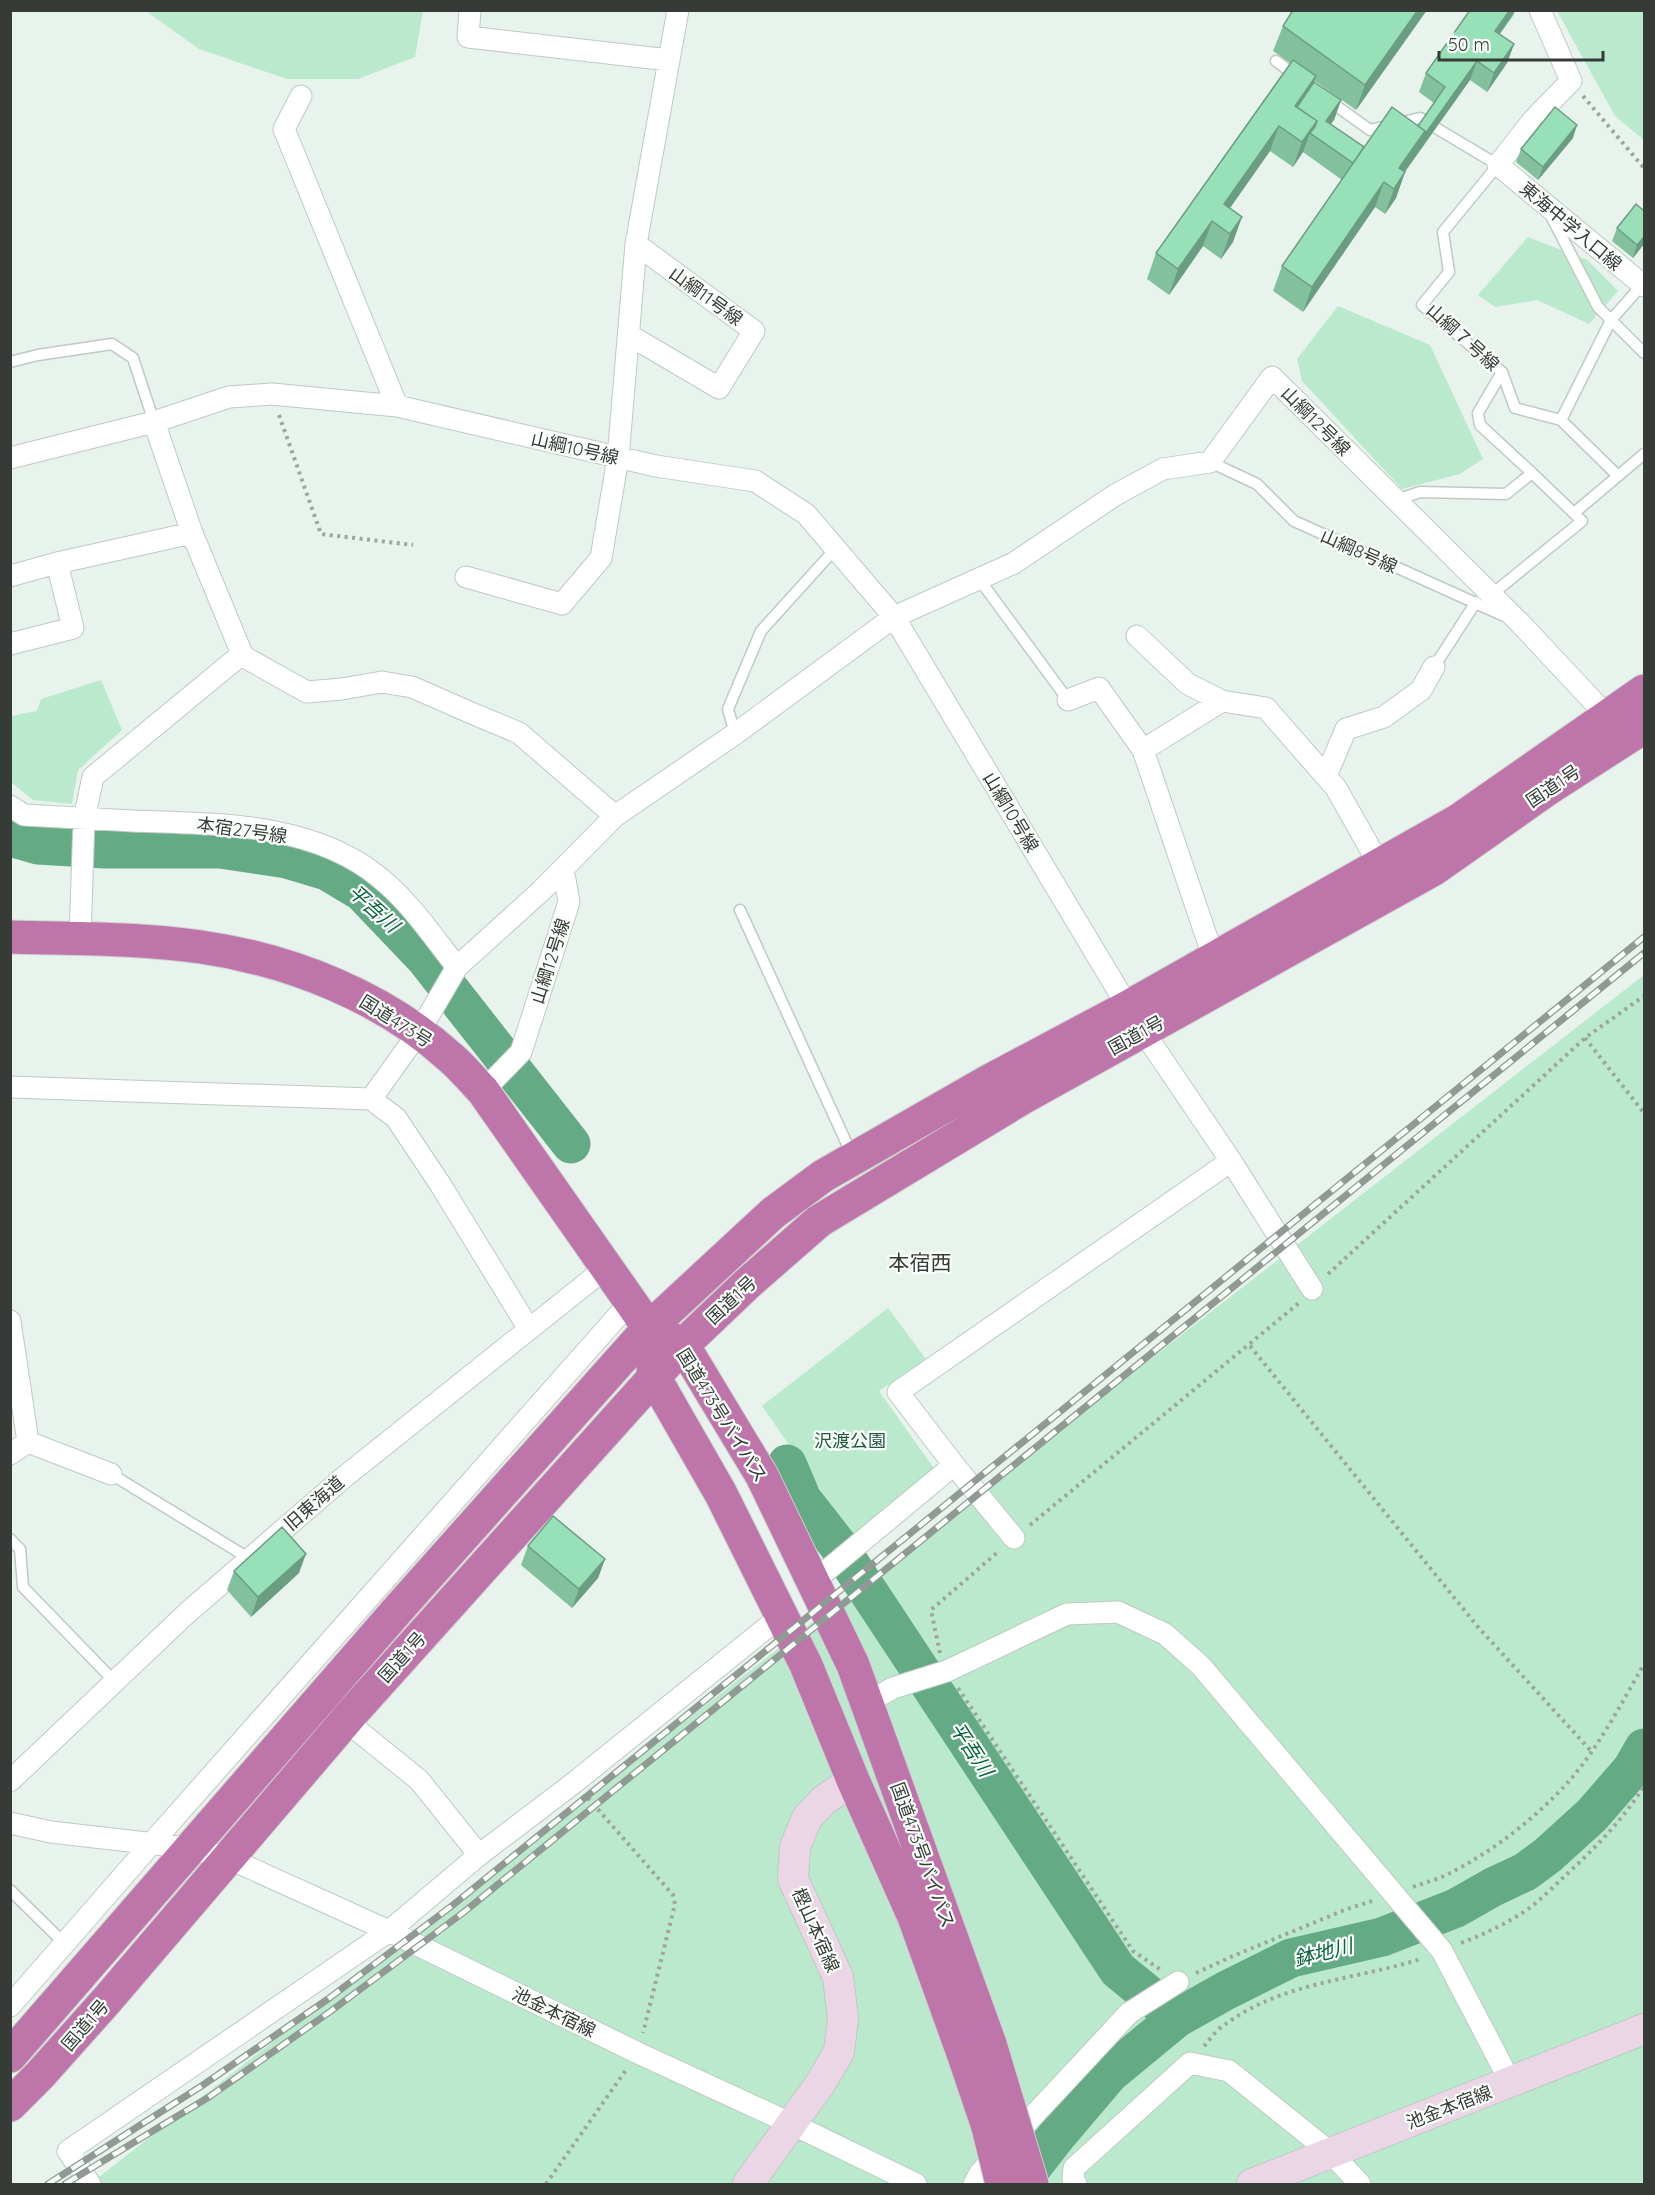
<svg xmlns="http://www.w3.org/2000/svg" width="1655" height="2195" font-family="Quicksand,'Noto Sans JP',sans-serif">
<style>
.green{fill:#bae9ce}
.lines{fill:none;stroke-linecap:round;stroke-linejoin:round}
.river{stroke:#64aa85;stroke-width:39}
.lane-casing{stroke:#becac2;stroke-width:13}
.street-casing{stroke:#becac2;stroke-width:23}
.secondary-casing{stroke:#becac2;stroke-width:32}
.highway-casing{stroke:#cfd0cf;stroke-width:35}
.path{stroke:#9ca59f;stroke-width:4;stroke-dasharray:3 4.5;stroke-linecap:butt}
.lane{stroke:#fff;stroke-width:10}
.street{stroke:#fff;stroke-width:21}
.secondary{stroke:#ebd6e6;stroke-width:30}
.highway{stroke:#bd75aa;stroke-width:33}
.rail-casing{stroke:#909994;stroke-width:7}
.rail{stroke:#fafffb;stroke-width:4.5;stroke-dasharray:14;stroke-linecap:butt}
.highway-bridge-casing{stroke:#cfd0cf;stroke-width:35;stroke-linecap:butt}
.highway-bridge{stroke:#bd75aa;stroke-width:33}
.wall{fill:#83c19e}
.shaded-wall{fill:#6a9d81}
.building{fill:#98e0b8;stroke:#6a9d81;stroke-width:1.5}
.labels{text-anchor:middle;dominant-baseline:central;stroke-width:4.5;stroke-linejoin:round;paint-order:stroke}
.street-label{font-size:18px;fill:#363b38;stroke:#fafffb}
.park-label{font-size:18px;fill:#23593f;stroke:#fafffb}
.water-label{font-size:20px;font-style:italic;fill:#07623e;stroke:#fafffb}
.quarter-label{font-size:21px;fill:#363b38;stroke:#fafffb}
</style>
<rect width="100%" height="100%" fill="#e7f3ec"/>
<path class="green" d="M146 11H423L415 57 358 79H287L199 49Z
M1557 11H1644V140L1615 116Z
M1528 237 1587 260 1618 291 1589 324 1537 300 1495 307 1478 295Z
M1338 306 1430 345 1483 459 1460 474 1402 489 1302 381 1297 359Z
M101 680 122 730 78 770 72 804 33 800 11 782V716L37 711 41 699Z
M1644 975V2184H90Z
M888 1308 926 1359 879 1391 938 1474 855 1539 762 1406Z"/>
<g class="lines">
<path class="river" d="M10 837 38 845 105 849H220L287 859 327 871 362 892 425 958 571 1144
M787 1464 802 1499 837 1544 1118 1970 1177 2018
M1019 2184 1058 2134 1109 2074 1177 2018 1225 1991 1291 1958 1382 1937 1456 1908 1493 1887 1525 1872 1548 1855 1592 1815 1632 1769 1644 1748"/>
<g class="lane-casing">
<path id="lane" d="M1276 61 1296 76
M1328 100 1370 130 1420 118 1427 122
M1551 216 1598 307 1644 353
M10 362 38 355 112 344 133 358 154 422
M1502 372 1515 408 1561 420 1618 476
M1561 420 1611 320 1642 285
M1210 462 1257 484 1294 521 1502 615
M1396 500 1420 492 1506 494 1532 473 1480 425 1478 413 1502 372 1422 305 1449 272 1443 232 1498 165 1436 128
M1574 513 1644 454
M979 579 1068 700
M1491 595 1582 521 1532 473
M1434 667 1476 602
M735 734 728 709 761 631 836 548
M740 910 852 1155
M111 1474 250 1559
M10 1539 20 1549 23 1587 115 1682
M10 1890 65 1944"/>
</g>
<g class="street-casing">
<path id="street" d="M470 10 468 37 669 60
M1540 10 1571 81 1533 120 1498 165 1644 286
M301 96 284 129 397 406
M629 335 719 388 754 331 636 244
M154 422 192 533 242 654 246 658 307 692 342 689 382 682 412 687 469 712 519 733 615 816
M10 458 154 422 229 397 272 394 397 406 656 466 755 481 806 514 894 617 1128 1007
M10 576 57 563 192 533
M466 577 562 604 601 558 618 458 636 244 678 10
M1137 636 1188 684 1222 701
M10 644 73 628 57 563
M1068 700 1099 688 1143 750 1214 959
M1143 750 1222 701 1266 708 1336 788 1380 866
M1326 776 1346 729 1384 717 1421 690 1434 667
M10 806 24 815C60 817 96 819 133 821 215 824 313 822 380 878 411 903 433 937 457 967
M80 939 84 819 93 777 242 654
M1143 1031 1231 1161 1312 1289
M10 1087 371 1099 396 1118 440 1184 529 1329
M483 1091 521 1052 569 902 563 869
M371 1099 419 1032 457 967 540 892 615 816 735 734 894 617 1014 563 1115 495 1163 469 1210 462 1272 377 1520 623 1608 717
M10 1321 28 1442 10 1454
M28 1442 111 1474
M1014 1538 954 1465 898 1392 1231 1161
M814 1581 954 1465
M868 1702 893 1688 947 1671 1067 1614 1118 1612 1165 1634 1201 1666 1442 1951 1511 2083
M346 1721 419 1780 479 1855
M10 1781 187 1613 343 1478 607 1267
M10 1823 51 1832 190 1848 228 1858 389 1931 638 2053 792 2124 916 2184
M10 2006 151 1844 631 1301
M90 2184 68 2151 389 1931 479 1855 575 1782 781 1616
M974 2184 980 2173 1129 2013 1178 1982
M1076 2184 1073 2179 1074 2168 1190 2063 1229 2071 1331 2153 1360 2184"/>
</g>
<g class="secondary-casing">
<path id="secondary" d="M748 2184 820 2084 839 2052 843 2018 838 1977 793 1879 795 1847 807 1818 824 1800 853 1780
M1252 2184 1644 2029"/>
</g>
<g class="highway-casing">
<path id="highway" d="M10 937C74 939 138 938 201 947 291 960 384 997 451 1058 463 1068 472 1080 483 1091L649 1328 654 1377 721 1494 806 1665 853 1780 914 1917 964 2056
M664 1335 683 1345 762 1476 853 1665 990 2044
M10 2056 401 1606 649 1328 773 1213 823 1176 987 1082 1128 1007 1459 820 1644 691
M10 2105 40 2075 107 2000 353 1712 683 1345 747 1284 819 1221 1024 1097 1434 869 1549 788 1644 727"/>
</g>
<path class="path" d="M1583 96 1644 168
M279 415 321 534 413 545
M1585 1038 1644 1113
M1328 1274 1585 1038 1644 996
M1250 1346 1478 1627 1591 1751
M1030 1525 1299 1303
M940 1653 931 1610 999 1551
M958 1688 1133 1951 1161 1970
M588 1798 673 1895 675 1904 643 2033
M1413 1887C1426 1882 1440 1879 1452 1872 1495 1850 1538 1816 1570 1780 1598 1748 1623 1701 1644 1664
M1461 1943C1482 1935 1501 1926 1519 1915 1536 1905 1551 1889 1565 1876 1594 1849 1623 1820 1644 1786
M1196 1973 1233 1956 1347 1909 1372 1901
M1204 2046C1210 2040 1215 2031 1223 2026 1281 1982 1354 1980 1421 1959
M546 2184 626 2070"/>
<use href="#lane" class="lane"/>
<use href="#street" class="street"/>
<use href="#secondary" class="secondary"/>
<use href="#highway" class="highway"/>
<g class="rail-casing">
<path id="rail" d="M48 2184 203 2085 328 1999 453 1905 1644 937
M65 2184 209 2097 331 2011 464 1912 1644 953"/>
</g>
<use href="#rail" class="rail"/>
<g class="highway-bridge-casing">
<path id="highway-bridge" d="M990 2044 1032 2184
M964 2056 988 2127 1002 2184"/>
</g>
<use href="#highway-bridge" class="highway-bridge"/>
</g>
<path class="wall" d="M1293 10H1427L1356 110 1315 81 1314 82 1341 100 1334 120 1330 124 1364 147 1418 126 1434 103 1419 92 1426 73 1515 13 1500 34 1514 44 1507 63 1487 92 1470 80 1405 172 1396 198 1385 214 1375 207 1303 312 1273 291 1282 266 1342 180 1303 152 1293 167 1270 151 1230 208 1233 242 1221 259 1203 246 1169 295 1147 279 1156 253 1290 63 1273 51 1283 26Z
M1573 138 1538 180 1516 162 1521 149Z
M1617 228 1644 244 1633 258 1612 241Z
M528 1546 605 1559 598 1578 572 1608 521 1565Z
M234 1571 299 1573 251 1617 227 1590Z"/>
<path class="shaded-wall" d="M1418 10H1427L1356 110 1365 85Z
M1510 10H1516L1488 50 1495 31Z
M1514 44 1507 63 1487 92 1494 73Z
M1477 61 1470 80 1393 188 1399 168Z
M1316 76 1307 101 1286 131 1295 106Z
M1341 100 1334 120 1319 140 1326 121Z
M1317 121 1312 135 1310 133 1303 152 1293 167 1302 142Z
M1577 125 1573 138 1538 180 1543 167Z
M1279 126 1270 151 1218 225 1224 204Z
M1405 172 1396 198 1385 214 1394 189Z
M1384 182 1375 207 1303 312 1312 287Z
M1242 217 1233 242 1221 259 1230 234Z
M1212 221 1203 246 1169 295 1178 269Z
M1644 237V244L1633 258 1637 245Z
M306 1554 299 1573 251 1617 258 1597Z
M605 1559 598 1578 572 1608 579 1589Z"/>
<path class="building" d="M1293 10H1418L1365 85 1283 26Z
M1470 10H1510L1495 31 1514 44 1494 73 1477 61 1423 137 1425 131 1418 126 1445 87 1426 73Z
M1293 60 1316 76 1295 106 1317 121 1302 142 1279 126 1224 204 1242 217 1230 234 1212 221 1178 269 1156 253Z
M1314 82 1341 100 1326 121 1364 147 1353 163 1310 133 1315 127 1317 121 1297 107Z
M1392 107 1425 131 1399 168 1405 172 1394 189 1384 182 1312 287 1282 266Z
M1555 107 1577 125 1543 167 1521 149Z
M1636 204 1644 211V237L1637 245 1617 228Z
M553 1516 605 1559 579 1589 528 1546Z
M282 1527 306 1554 258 1597 234 1571Z"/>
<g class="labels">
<g class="street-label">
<text transform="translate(1571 226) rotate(40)">東海中学入口線</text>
<text transform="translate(706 296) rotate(36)">山綱11号線</text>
<text transform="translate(1463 337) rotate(42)">山綱７号線</text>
<text transform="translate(1316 421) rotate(45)">山綱12号線</text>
<text transform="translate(575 448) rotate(13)">山綱10号線</text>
<text transform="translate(1359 551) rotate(24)">山綱8号線</text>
<text transform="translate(1553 786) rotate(-34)">国道1号</text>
<text transform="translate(1011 812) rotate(59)">山綱10号線</text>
<text transform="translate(242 830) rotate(8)">本宿27号線</text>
<text transform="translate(550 961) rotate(-72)">山綱12号線</text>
<text transform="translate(396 1021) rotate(32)">国道473号</text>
<text transform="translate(1136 1035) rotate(-29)">国道1号</text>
<text transform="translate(731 1300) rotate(-43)">国道1号</text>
<text transform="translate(722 1415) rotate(58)">国道473号バイパス</text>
<text transform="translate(314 1503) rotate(-41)">旧東海道</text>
<text transform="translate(402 1657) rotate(-48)">国道1号</text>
<text transform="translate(923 1855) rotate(70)">国道473号バイパス</text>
<text transform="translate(816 1930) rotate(66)">樫山本宿線</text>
<text transform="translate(554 2012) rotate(26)">池金本宿線</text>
<text transform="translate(85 2025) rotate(-49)">国道1号</text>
<text transform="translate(1449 2107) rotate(-21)">池金本宿線</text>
</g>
<g class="park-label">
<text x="850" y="1440">沢渡公園</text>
</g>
<g class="water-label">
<text transform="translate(374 908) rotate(42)">平吾川</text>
<text transform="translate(972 1749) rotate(57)">平吾川</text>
<text transform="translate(1323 1952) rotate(-14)">鉢地川</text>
</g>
<g class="quarter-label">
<text x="920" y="1262">本宿西</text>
</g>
</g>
<rect width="1655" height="2195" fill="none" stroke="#363b38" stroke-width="24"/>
<path d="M1439 51v9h164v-9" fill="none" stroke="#363b38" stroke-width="3"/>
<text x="1448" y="51" font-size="18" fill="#363b38" stroke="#fafffb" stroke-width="4.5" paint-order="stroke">50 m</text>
</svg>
